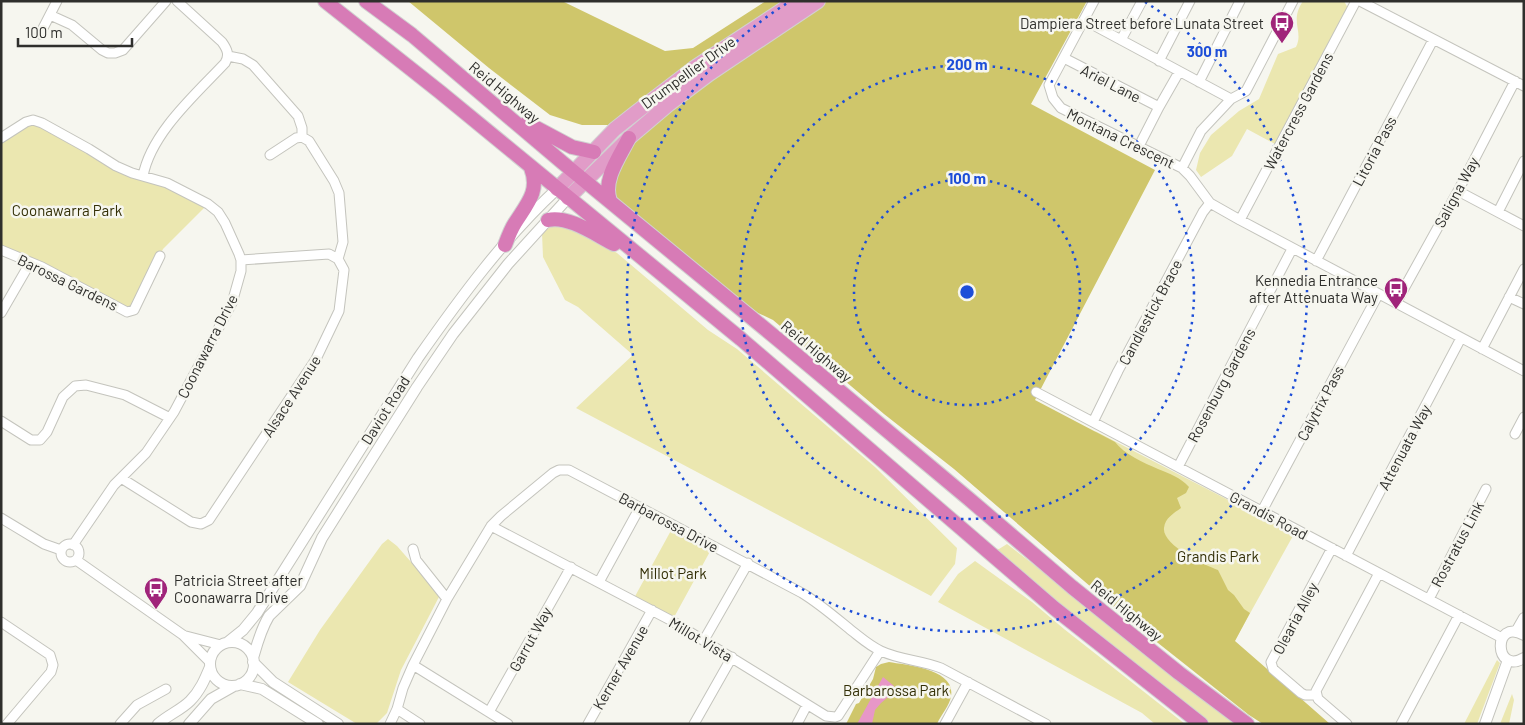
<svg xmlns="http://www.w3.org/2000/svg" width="1525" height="725" font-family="Barlow,sans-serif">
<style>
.green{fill:#ebe7b0}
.forest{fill:#cfc66b}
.water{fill:#e797c7}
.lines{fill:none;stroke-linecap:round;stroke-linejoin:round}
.minor-casing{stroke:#c4c4bd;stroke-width:11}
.tertiary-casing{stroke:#c4c4bd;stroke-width:12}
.primary-casing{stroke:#d1d1d1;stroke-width:16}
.trunk-casing{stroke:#d1d1d1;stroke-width:16}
.minor{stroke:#fff;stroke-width:9}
.tertiary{stroke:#fff;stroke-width:10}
.primary{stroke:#e19cc8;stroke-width:14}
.trunk{stroke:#d77bb6;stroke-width:14}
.ring{fill:none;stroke:#1d4ed8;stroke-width:2.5;stroke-dasharray:2.5 5}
.labels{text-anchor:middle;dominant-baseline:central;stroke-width:5;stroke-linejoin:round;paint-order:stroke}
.poi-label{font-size:15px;fill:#2f2f2c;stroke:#f6f6ef;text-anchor:end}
.street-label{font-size:15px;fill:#2f2f2c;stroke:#f6f6ef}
.park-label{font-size:15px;fill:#332f06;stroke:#f6f6ef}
.centre{fill:#1d4ed8;stroke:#f6f6ef;stroke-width:2.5}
.ring-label{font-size:15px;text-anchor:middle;font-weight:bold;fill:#1d4ed8;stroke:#f6f6ef;stroke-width:5;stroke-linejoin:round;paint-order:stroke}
</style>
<rect width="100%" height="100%" fill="#f6f6ef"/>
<path class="green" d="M1303 1H1344L1349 10 1275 144 1247 129 1232 156 1201 177 1196 170 1200 153 1211 135 1239 111 1259 99 1278 54 1296 47C1304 31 1289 22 1303 1Z
M33 120 89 149 208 204 163 249 134 310H126L1 250V138Z
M555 224 578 231 617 253 708 330 737 349 875 467 957 548 955 564 931 596 576 408 633 355 578 307 565 300 543 257 542 233Z
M1095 431 1294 534 1233 644Z
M674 525 713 546 672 621 633 600Z
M388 539 397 546 440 595 401 670 387 713 376 724H357L288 682 320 630 382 544Z
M1007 544 1241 724H1211L1113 648 992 548 999 549Z
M975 561 1032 602 1064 629 1185 724H1155L1142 713 938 602 958 574Z
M1497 660 1500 663 1477 724H1464Z
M1512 694 1514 700 1509 724H1500Z"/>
<path class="forest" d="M408 1H562L665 51 693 48 766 1H782L608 125H582L550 115 489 68Z
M819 1H1087L1031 104 1155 170 1035 400 1115 442C1124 454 1144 463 1158 469 1170 474 1180 477 1189 487L1186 493 1177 498 1181 508C1174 513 1165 518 1164 528 1162 545 1205 565 1218 570L1228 590 1234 595 1244 609 1250 613 1235 641 1330 724H1263L1249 715 1134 624 954 469 884 414 773 320 758 313 644 224 610 201V179L629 138Z
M889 662C906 665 956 669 951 696 950 705 941 715 937 724H846L856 704 859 703 873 679 876 667 881 664Z"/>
<path class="water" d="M883 677 894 686 887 698 881 703 875 710 872 724H857Z"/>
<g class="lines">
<g class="minor-casing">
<path id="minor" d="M1094 1 1049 85 1053 98 1061 108 1182 168 1190 176 1210 203 1240 220 1524 371
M1360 1 1524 86
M50 15 72 25 102 50 108 53H115L123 50 166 1
M1084 20 1231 99
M40 34 57 1
M1121 40 1142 1
M228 56 243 59 253 65 298 116 302 128V137
M1064 58 1159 107
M1159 61 1190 1
M1199 82 1240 1
M302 137 309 141 334 181 339 193 343 242 338 259
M1 138 26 122 33 120 42 123 89 149 116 166 132 173 167 183 208 204 218 212 225 223 239 254 241 260V271L232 303 174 412 146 453 114 485 73 545
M1139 146 1159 107 1179 72
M270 155 296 138 302 137
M1182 168 1201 131 1231 99 1246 91 1293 1
M143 176C151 133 196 94 225 63 230 55 227 49 222 42L177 1
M1458 191 1524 226
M1498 212 1524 161
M1240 220 1356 1
M1 250 42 267 127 312 134 310 160 256
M1316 261 1433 40
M1509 297 1524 304
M1396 303 1458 191 1515 81
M1 313 30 263
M1482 349 1524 269
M1036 392 1502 638
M1 421 31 440H40L47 432 63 397 75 386 86 385 125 395 170 418
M1093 422 1118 371 1203 212 1210 203
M1515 434 1524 417
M1178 467 1292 249
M121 478 191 522 201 524 209 520 316 359 339 311 344 270 338 259 329 254 241 260
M1262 511 1378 295
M1 518 44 544 61 550
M491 526 672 621 826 716 835 717 838 716 880 651
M61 553a9 9 0 1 1 18 0a9 9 0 1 1-18 0Z
M413 549 416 560 447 599
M1346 556 1461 338
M76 560 183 635 210 662
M599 582 640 507
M1429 599 1486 489
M1 622 50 655 53 665 51 672 7 724
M186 636 221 645
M704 640 748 563
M413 665 508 724
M1317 695H1305L1301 693 1273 669 1271 662 1332 548
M397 709 420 724
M489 712 571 567
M120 724 137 705 166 689
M390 724 397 709 403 688 413 665 447 599 491 526 501 516 553 473 559 470H569L802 593C820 604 836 618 852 631 861 638 870 646 881 651 900 660 921 660 941 668L1046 724
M588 724 652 610
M694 724 732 657
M797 724 807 705
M945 724 968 682
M1347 724 1318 699 1316 691 1379 573
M1401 724 1459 615"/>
</g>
<g class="tertiary-casing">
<path id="tertiary" d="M1516 632 1524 618
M1524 635C1492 617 1494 676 1524 658
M228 642 243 630 257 613 418 358C460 298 504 238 557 189
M210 664a22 22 0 1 1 44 0a22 22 0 1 1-44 0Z
M253 658C257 644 261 629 269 616L300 586 322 538 417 387 453 334 508 264 568 198
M253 662 273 682 338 724
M240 684 262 689 318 724
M158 724C168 715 181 710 190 701 200 691 205 679 210 667
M189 724 211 699 234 686
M1485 724 1508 660"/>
</g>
<g class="primary-casing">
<path id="primary" d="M557 189 615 129 634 114 694 68 796 1
M568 198 629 138 669 104 709 74 818 1"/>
</g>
<g class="trunk-casing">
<path id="trunk" d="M325 1 440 92 741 339 1054 608 1201 724
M366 1 412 35 563 163 781 342 969 499 1072 587 1179 673 1247 724
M527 123 572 147 594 152
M610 201C602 180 620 156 629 138
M548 220C568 215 596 235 614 244
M505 245C508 237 511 229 515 223 527 204 540 191 531 168"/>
</g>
<use href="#minor" class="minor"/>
<use href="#tertiary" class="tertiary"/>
<use href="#primary" class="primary"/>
<use href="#trunk" class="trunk"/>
</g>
<g class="ring">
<circle cx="967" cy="292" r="113"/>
<circle cx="967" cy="292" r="227"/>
<path d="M1145 2A340 340 0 1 1 789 2"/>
</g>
<defs>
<g id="bus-pin" transform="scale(1.25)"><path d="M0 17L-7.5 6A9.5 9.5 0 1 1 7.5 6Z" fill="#a0247a" stroke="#f6f6ef"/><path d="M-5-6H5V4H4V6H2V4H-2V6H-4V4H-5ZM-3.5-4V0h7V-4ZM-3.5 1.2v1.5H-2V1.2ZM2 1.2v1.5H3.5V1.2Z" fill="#fff"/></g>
</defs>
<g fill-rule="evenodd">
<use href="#bus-pin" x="1282" y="23"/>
<use href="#bus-pin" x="1396" y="289"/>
<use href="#bus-pin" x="156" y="589"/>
</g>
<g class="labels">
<g class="poi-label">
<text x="1264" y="23">Dampiera Street before Lunata Street</text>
<text x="1378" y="280">Kennedia Entrance<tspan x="1378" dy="17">after Attenuata Way</tspan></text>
<text x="174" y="580" text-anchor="start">Patricia Street after<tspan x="174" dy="17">Coonawarra Drive</tspan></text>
</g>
<g class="street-label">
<text transform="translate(688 72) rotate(-36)">Drumpellier Drive</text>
<text transform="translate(1111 83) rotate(27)">Ariel Lane</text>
<text transform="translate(505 92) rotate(40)">Reid Highway</text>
<text transform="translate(1298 111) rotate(-62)">Watercress Gardens</text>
<text transform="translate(1121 138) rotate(26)">Montana Crescent</text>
<text transform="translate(1374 151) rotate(-62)">Litoria Pass</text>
<text transform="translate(1456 192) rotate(-62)">Saligna Way</text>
<text transform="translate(68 282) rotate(26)">Barossa Gardens</text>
<text transform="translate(1150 312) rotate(-62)">Candlestick Brace</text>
<text transform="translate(207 346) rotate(-63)">Coonawarra Drive</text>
<text transform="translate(817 351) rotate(40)">Reid Highway</text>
<text transform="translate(1221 385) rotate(-62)">Rosenburg Gardens</text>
<text transform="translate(291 396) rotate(-57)">Alsace Avenue</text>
<text transform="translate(1320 403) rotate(-62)">Calytrix Pass</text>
<text transform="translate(385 410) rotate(-58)">Daviot Road</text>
<text transform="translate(1404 447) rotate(-62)">Attenuata Way</text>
<text transform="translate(1269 515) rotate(28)">Grandis Road</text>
<text transform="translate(669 522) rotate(28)">Barbarossa Drive</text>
<text transform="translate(1457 544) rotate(-62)">Rostratus Link</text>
<text transform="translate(1127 610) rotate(39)">Reid Highway</text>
<text transform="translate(1295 618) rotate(-62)">Olearia Alley</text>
<text transform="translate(530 639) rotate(-61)">Garrut Way</text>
<text transform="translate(701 639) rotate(31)">Millot Vista</text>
<text transform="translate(620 667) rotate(-60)">Kerner Avenue</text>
</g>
<g class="park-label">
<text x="67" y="210">Coonawarra Park</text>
<text x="1218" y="556">Grandis Park</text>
<text x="673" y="573">Millot Park</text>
<text x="896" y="690">Barbarossa Park</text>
</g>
</g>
<circle cx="967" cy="292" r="8" class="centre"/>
<g class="ring-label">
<text x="1207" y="57">300 m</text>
<text x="967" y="70">200 m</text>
<text x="967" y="184">100 m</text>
</g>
<rect width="1525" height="725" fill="none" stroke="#2f2f2c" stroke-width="5"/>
<path d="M18 38v8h114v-8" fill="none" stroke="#2f2f2c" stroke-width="2.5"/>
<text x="25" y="38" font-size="15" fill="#2f2f2c" stroke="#f6f6ef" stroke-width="4" paint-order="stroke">100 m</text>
</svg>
